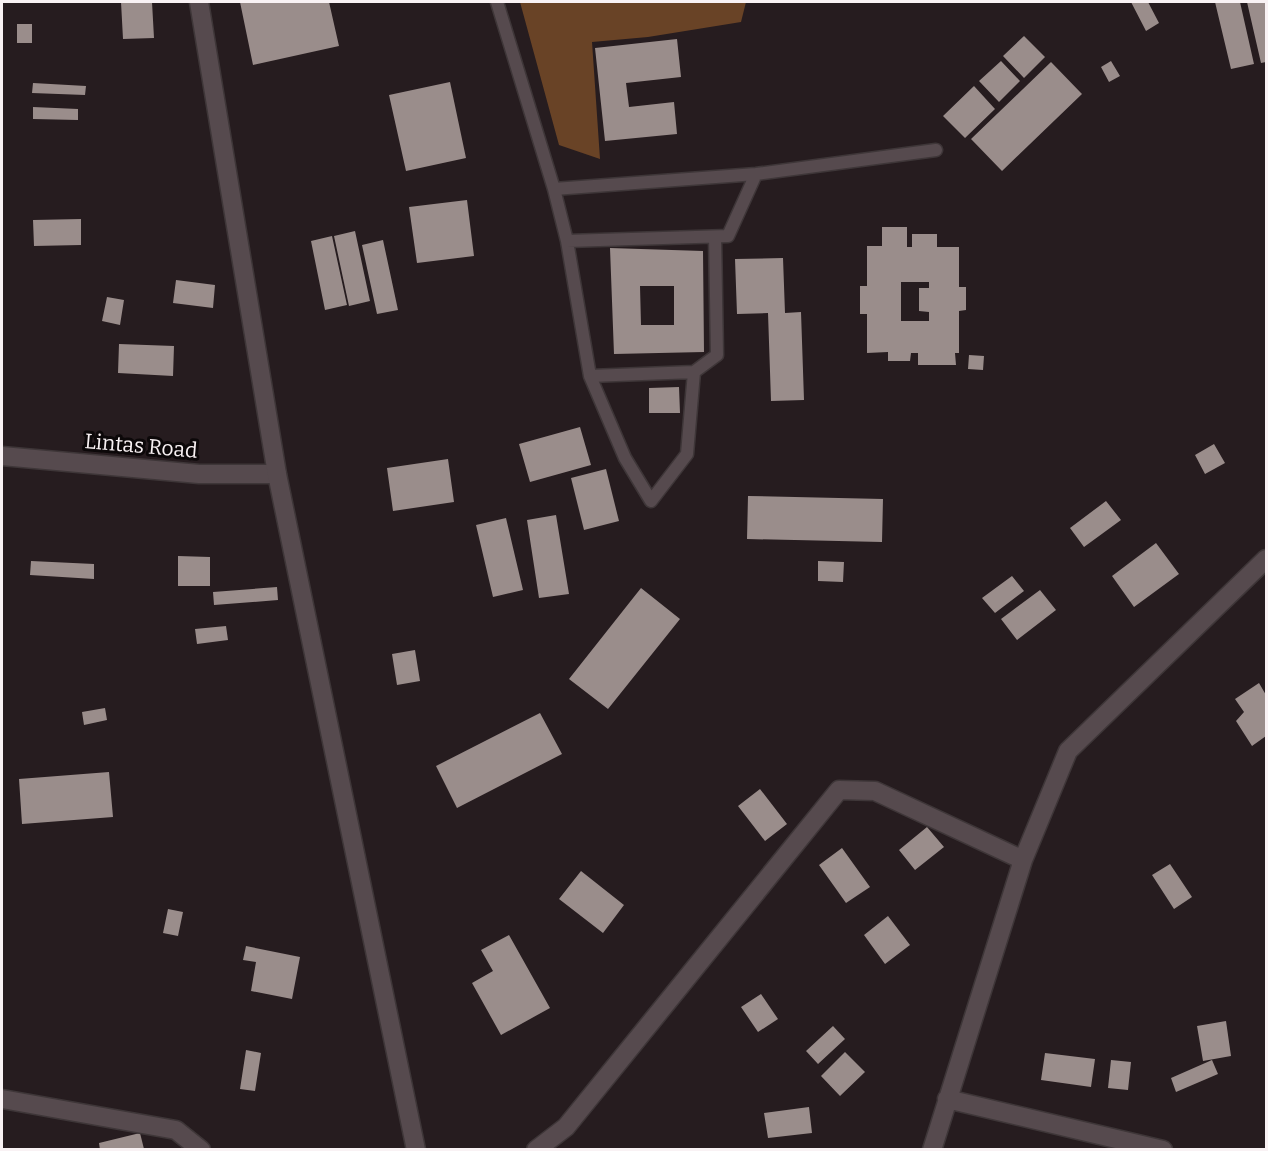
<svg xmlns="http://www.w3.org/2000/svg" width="1268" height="1151" font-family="Bitter,serif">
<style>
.forest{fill:#694326}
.building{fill:#9a8d8b;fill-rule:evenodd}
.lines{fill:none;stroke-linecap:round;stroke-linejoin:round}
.lane-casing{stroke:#3e3638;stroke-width:15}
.street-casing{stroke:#3e3638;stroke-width:21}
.secondary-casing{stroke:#3e3638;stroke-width:21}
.lane{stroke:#564a4e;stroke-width:12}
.street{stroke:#564a4e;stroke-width:18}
.secondary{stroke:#564a4e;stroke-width:18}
.labels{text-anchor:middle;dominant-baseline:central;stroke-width:6;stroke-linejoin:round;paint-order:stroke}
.street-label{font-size:21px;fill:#f9f2f4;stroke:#0c0809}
</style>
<rect width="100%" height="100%" fill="#261c1f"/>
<path class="forest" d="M520 2H746L741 22 648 37 592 42 600 159 559 145Z"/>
<path class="building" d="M121 2H152L154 38 123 39Z
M240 2H329L339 46 253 65Z
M1131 2H1148L1159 23 1146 31Z
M1215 2H1240L1254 64 1231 69Z
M1247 2H1266V62L1261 63Z
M17 24H32V43H17Z
M1024 36 1045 57 1024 78 1003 56Z
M677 39 681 77 626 83 629 107 674 102 677 134 605 141 595 48Z
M1001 61 1020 81 999 102 979 81Z
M1111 61 1120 76 1109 82 1101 67Z
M1051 62 1082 94 1002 171 971 139Z
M450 82 466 158 406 171 389 95Z
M33 83 86 86 85 95 32 93Z
M974 86 995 109 965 138 943 116Z
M33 107 78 109V120L33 119Z
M467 200 474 256 417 263 409 207Z
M81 219V245L34 246 33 220Z
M882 227H907V247H912V234H937V247H959V287H966V310L959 311V353H955L956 365H918V353H911L910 361H888V352L867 353V314H860V286H867V246H882ZM901 282H929V288H919V311L929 312V321H901Z
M355 231 370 301 349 306 334 236Z
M332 236 347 305 325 310 311 241Z
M383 240 398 310 377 314 362 245Z
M610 248 703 251 704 352 614 354ZM640 286H674V325H641Z
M783 258 785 313 801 312 804 400 771 401 768 313 737 314 735 259Z
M176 280 215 285 213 308 173 303Z
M107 297 124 300 120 325 102 321Z
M119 344 174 346 173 376 118 373Z
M969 355 984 356 983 370 968 369Z
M679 387 680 413H649V388Z
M580 427 591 465 530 482 519 444Z
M1214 444 1225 463 1205 474 1195 455Z
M448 459 454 502 393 511 387 468Z
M606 469 619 521 584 530 571 478Z
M748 496 883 499 882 542 747 539Z
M1106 501 1121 520 1084 547 1070 528Z
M556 515 569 594 539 598 527 520Z
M506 518 523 590 493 597 476 525Z
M1156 543 1179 574 1134 607 1112 576Z
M178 556 210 557V586H178Z
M31 561 94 564V579L30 575Z
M818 561 844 562 843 582 818 581Z
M1012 576 1024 591 995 613 982 598Z
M277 587 278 600 214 605 213 592Z
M641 588 680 619 608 709 569 679Z
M1040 590 1056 610 1017 640 1001 619Z
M226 626 228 640 197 644 195 629Z
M415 650 420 681 397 685 392 654Z
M1259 683 1266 695V736L1252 746 1236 721 1244 712 1235 699Z
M105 708 107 720 84 725 82 712Z
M540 713 562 754 457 808 436 766Z
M109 772 113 817 22 824 19 779Z
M760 789 787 824 765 841 738 806Z
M927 827 944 847 915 870 899 850Z
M842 848 870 887 846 903 819 865Z
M1170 864 1192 897 1174 909 1152 875Z
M581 871 624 905 603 933 559 899Z
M168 909 183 912 178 936 163 933Z
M888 916 910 945 885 964 864 935Z
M509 935 550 1008 501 1035 472 983 493 971 481 950Z
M246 946 300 957 292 999 251 991 256 962 243 960Z
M761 994 778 1019 758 1032 741 1007Z
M1226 1021 1231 1056 1203 1061 1197 1026Z
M833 1026 845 1039 818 1064 806 1051Z
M246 1050 261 1053 255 1091 240 1089Z
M845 1052 865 1072 840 1096 821 1076Z
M1045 1053 1095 1059 1091 1087 1041 1080Z
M1111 1060 1131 1062 1128 1090 1108 1088Z
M1212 1060 1218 1074 1176 1092 1171 1078Z
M809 1107 812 1133 768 1138 764 1113Z
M140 1133 144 1149 100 1150 99 1143Z"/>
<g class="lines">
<g class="lane-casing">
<path id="lane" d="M497 2 554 189 756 174 936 150
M554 189 567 241 590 376 625 458 651 501 687 454 694 372 717 355 715 237
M567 241 728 236 756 174
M590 376 694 372"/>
</g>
<g class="street-casing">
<path id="street" d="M2 456 199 474H277
M2 1099 176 1130 201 1150
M947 1099 1163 1150
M536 1150 566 1127 839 790 875 791 1023 860
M932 1150 1023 860 1068 751 1266 559"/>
</g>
<g class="secondary-casing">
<path id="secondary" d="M199 2 277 474 416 1150"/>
</g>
<use href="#lane" class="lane"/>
<use href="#street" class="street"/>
<use href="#secondary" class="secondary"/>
</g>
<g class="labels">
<g class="street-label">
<text transform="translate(141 446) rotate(5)">Lintas Road</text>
</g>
</g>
<rect width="1268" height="1151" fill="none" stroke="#f9f2f4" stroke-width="6"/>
</svg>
